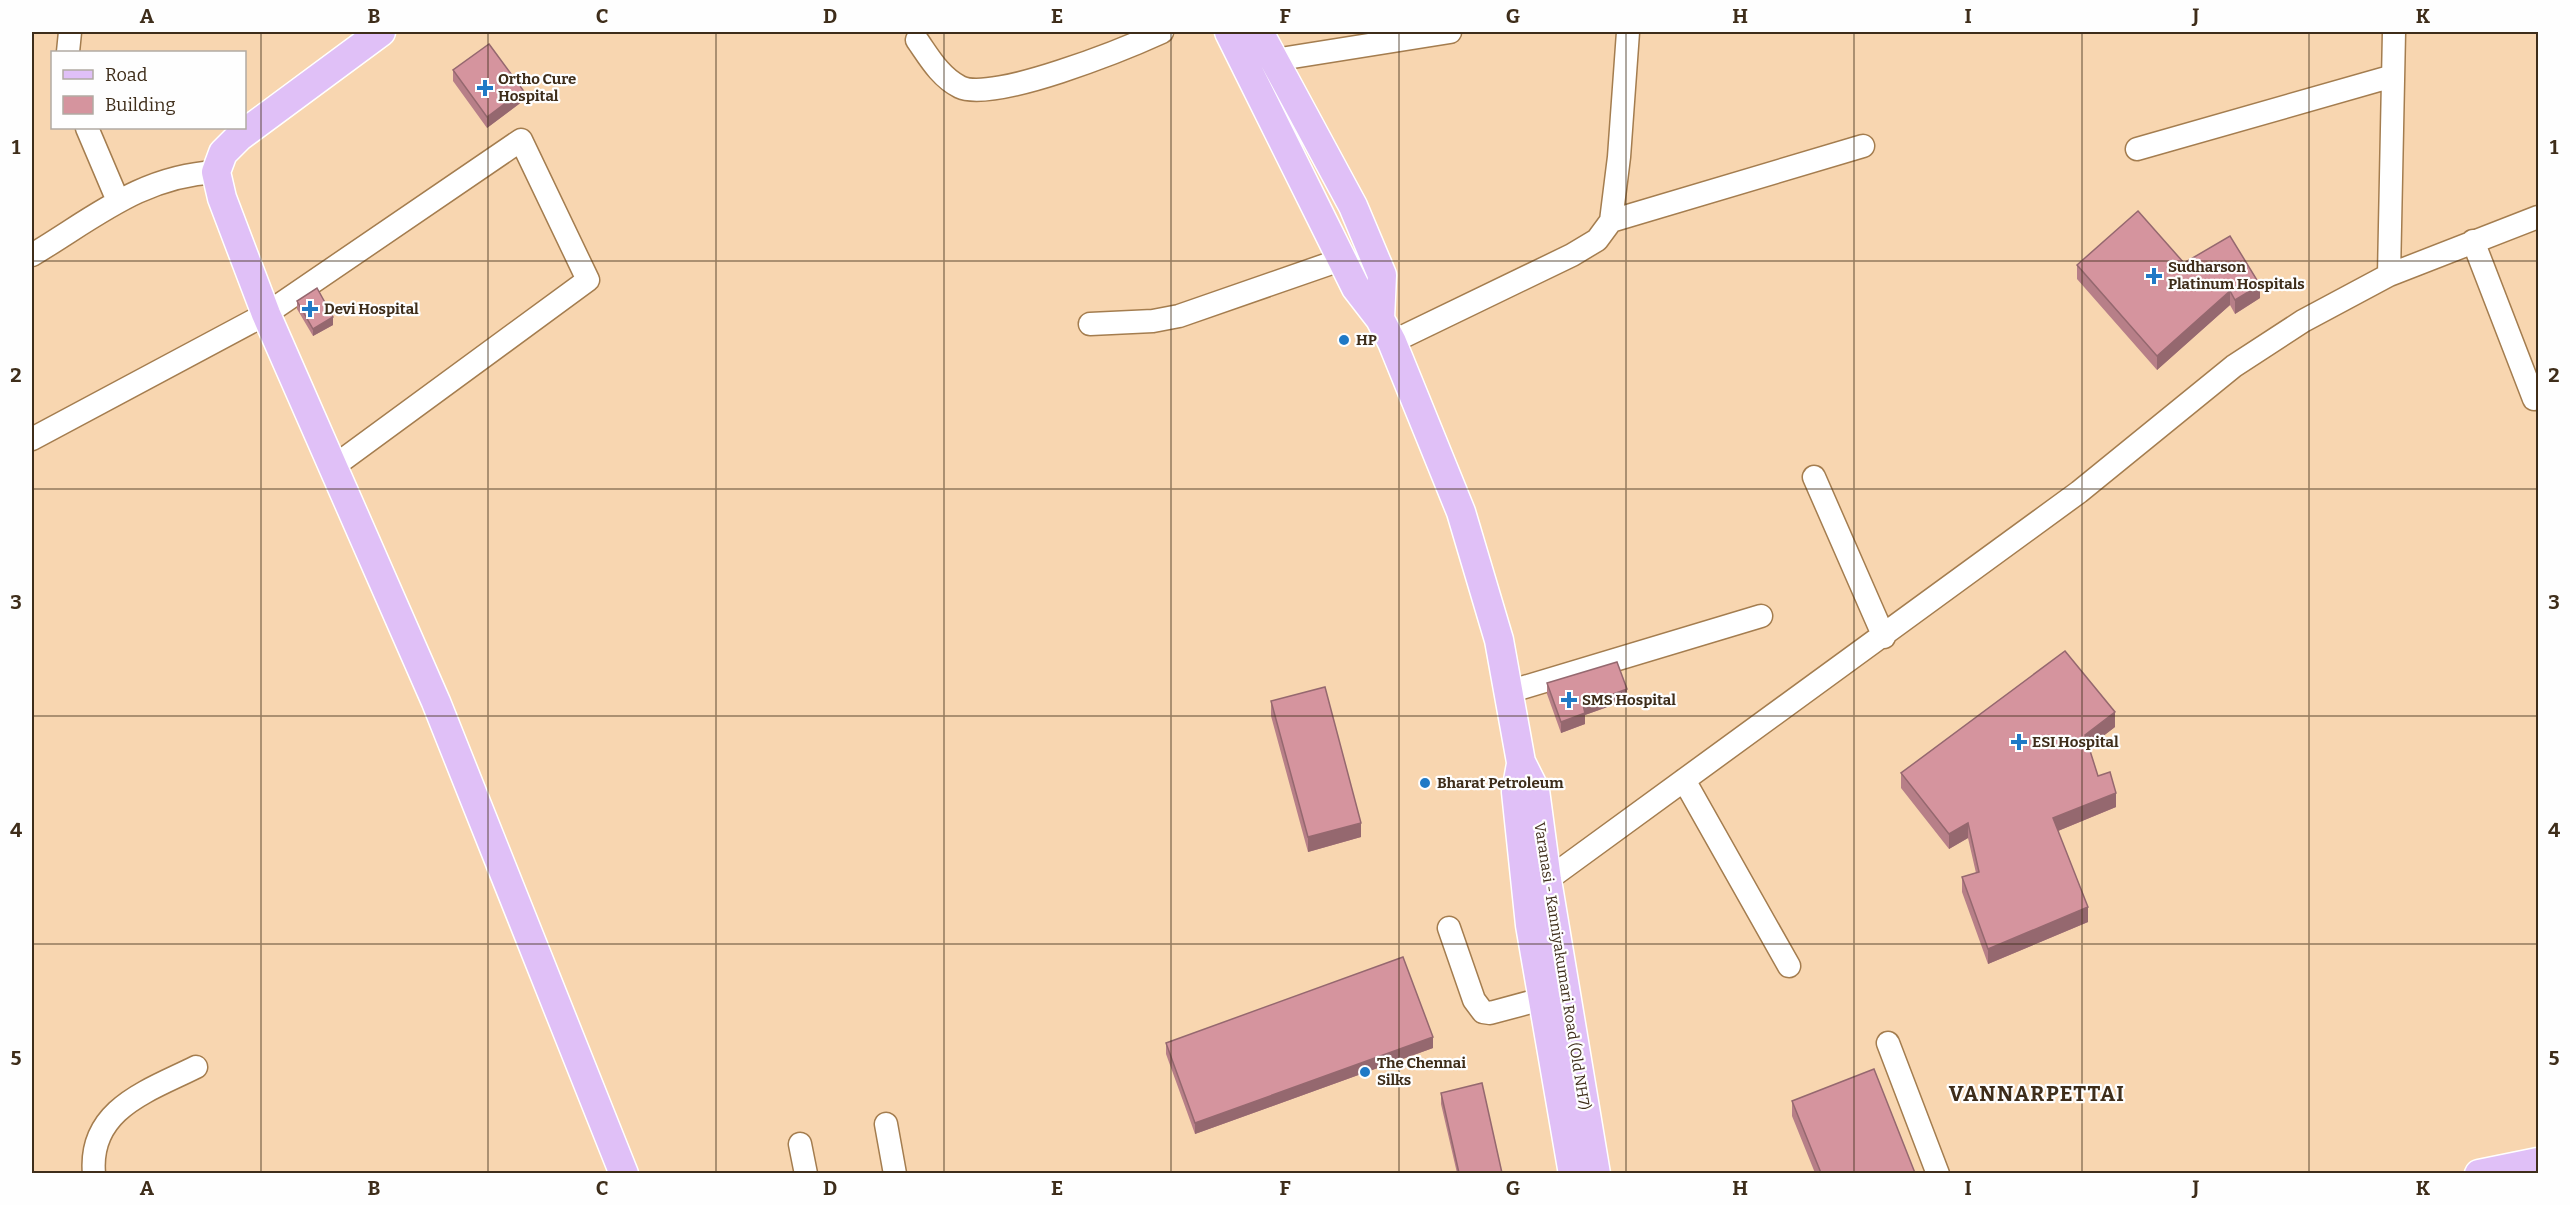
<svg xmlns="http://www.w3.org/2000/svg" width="2570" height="1205" font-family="Bitter,serif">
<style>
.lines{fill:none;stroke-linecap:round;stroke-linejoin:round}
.minor-casing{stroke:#a47d4f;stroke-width:25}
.major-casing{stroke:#fff;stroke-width:31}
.minor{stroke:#fff;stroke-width:22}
.major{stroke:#e0c0f7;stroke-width:28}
.wall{fill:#b77f88}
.shaded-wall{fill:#95686f}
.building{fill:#d5949e;stroke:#95686f;stroke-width:1.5}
.grid{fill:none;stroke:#3e2d1a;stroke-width:1.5;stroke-opacity:0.55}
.poi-dot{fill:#1f79c6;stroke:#fefefe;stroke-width:2}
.labels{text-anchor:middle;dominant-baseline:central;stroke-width:4.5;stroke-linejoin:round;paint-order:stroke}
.poi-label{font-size:15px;font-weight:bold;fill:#3e2d1a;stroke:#fefefe;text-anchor:start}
.street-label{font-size:15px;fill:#3e2d1a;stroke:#fefefe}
.district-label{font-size:21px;font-weight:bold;letter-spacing:1.5px;fill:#3e2d1a;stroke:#fefefe}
.neatline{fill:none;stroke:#3e2d1a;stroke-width:2}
.grid-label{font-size:20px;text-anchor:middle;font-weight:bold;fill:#3e2d1a}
</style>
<rect width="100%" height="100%" fill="#f8d6b0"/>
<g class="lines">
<g class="minor-casing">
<path id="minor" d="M917 40C929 57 940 77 960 87 993 103 1127 48 1162 32
M68 52 70 32
M1274 60 1450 32
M87 128 118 201
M2137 149 2393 76
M1611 221 1863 146
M2473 241 2534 399
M32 255C94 218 141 176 216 172
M2389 275 2394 32
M1090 324 1153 321 1179 316 1343 259
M1392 342 1572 255 1597 240 1611 221 1619 157 1628 32
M32 439 266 314 521 140 588 280 333 467
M1814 477 1884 637
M1508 692 1761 616
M1684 780 1789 966
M1547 880 2079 492 2234 366 2303 321 2389 275 2538 217
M1449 928 1474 1000 1483 1012 1490 1013 1542 999
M1888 1043 1938 1174
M886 1124 895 1174
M800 1144 806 1174
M94 1174C88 1109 148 1091 196 1067"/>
</g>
<g class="major-casing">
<path id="major" d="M381 32 239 137 223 153 216 172 222 198 266 314 436 702 624 1174
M1229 32 1356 288 1380 319 1392 342 1461 512 1499 640 1521 762 1535 790 1547 880 1596 1174
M1259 32 1353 206 1382 275 1380 319
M1521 764 1516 792 1530 925 1573 1174
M2479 1174 2538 1162"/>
</g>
<use href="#minor" class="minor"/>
<use href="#major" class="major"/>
</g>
<path class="wall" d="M453 70 523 101 487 128 453 81Z
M2184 263 2260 298 2235 314 2230 305 2157 370 2077 279V265Z
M297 301 333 325 313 336 297 309Z
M1547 683 1627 700 1585 715V724L1561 733 1547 694Z
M1271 701 1361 837 1308 852 1271 716Z
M2115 727 2089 747 2098 776 2116 807 2058 831 2088 922 1988 964 1962 892V877L1976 873 1968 838 1949 849 1901 788V773Z
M1166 1043 1433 1048 1195 1134 1166 1054Z
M1441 1093 1502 1173H1457L1441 1104Z
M1792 1101 1915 1173H1815L1792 1116Z"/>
<path class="shaded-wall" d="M523 90V101L487 128V117Z
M2260 285V298L2235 314V300Z
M2230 291V305L2157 370V356Z
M333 317V325L313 336V329Z
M1627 689V700L1585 715V724L1561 733V722L1583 705Z
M2115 712V727L2085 750V735Z
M2116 793V807L2053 833V818Z
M1361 823V837L1308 852V837Z
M1968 823V838L1949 849V834Z
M2088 907V922L1988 964V949Z
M1433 1037V1048L1195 1134V1123Z"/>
<path class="building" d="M489 44 523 90 487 117 453 70Z
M2138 211 2184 263 2230 236 2260 285 2235 300 2230 291 2157 356 2077 265Z
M317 288 333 317 313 329 297 301Z
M2065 651 2115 712 2085 735 2098 776 2110 772 2116 793 2053 818 2088 907 1988 949 1962 877 1979 872 1968 823 1949 834 1901 773Z
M1617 662 1627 689 1583 705 1585 713 1561 722 1547 683Z
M1325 687 1361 823 1308 837 1271 701Z
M1403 957 1433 1037 1195 1123 1166 1043Z
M1874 1069 1915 1173H1821L1792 1101Z
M1482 1083 1502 1173H1459L1441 1093Z"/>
<path class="grid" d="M261 32V1174M488 32V1174M716 32V1174M944 32V1174M1171 32V1174M1399 32V1174M1626 32V1174M1854 32V1174M2082 32V1174M2309 32V1174M32 261H2538M32 489H2538M32 716H2538M32 944H2538"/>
<g class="poi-dot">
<path d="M482 79h6v6h6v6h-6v6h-6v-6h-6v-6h6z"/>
<path d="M2151 267h6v6h6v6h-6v6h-6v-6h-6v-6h6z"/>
<path d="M307 300h6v6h6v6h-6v6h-6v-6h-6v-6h6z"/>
<circle cx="1344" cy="340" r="6"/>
<path d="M1566 691h6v6h6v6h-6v6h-6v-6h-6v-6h6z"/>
<path d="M2016 733h6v6h6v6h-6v6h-6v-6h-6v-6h6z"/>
<circle cx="1425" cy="783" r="6"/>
<circle cx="1365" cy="1072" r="6"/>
</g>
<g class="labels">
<g class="poi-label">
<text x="498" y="79">Ortho Cure<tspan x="498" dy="17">Hospital</tspan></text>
<text x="2168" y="267">Sudharson<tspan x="2168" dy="17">Platinum Hospitals</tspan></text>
<text x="324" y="309">Devi Hospital</text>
<text x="1356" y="340">HP</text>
<text x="1582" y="700">SMS Hospital</text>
<text x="2032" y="742">ESI Hospital</text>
<text x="1437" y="783">Bharat Petroleum</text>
<text x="1377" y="1063">The Chennai<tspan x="1377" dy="17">Silks</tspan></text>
</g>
<g class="street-label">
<text transform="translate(1562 966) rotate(81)">Varanasi - Kanniyakumari Road (Old NH7)</text>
</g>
<g class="district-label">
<text x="2037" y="1094">VANNARPETTAI</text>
</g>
</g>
<rect width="2570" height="1205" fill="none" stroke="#fefefe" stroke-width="66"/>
<rect x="51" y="51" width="195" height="78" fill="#fefefe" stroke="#b1aaa3" stroke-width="1.5"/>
<rect x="63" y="70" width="30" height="9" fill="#e0c0f7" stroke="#b1aaa3" stroke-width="1.5"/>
<text x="105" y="81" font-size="18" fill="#3e2d1a">Road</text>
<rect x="63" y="96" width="30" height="18" fill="#d5949e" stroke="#b1aaa3" stroke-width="1.5"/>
<text x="105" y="111" font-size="18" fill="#3e2d1a">Building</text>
<rect x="33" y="33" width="2504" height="1139" class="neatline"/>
<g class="grid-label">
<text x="147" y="23">A</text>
<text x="374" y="23">B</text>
<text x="602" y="23">C</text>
<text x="830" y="23">D</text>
<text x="1057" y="23">E</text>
<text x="1285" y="23">F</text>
<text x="1513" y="23">G</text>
<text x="1740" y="23">H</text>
<text x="1968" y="23">I</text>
<text x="2196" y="23">J</text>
<text x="2423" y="23">K</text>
<text x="16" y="154">1</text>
<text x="2554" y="154">1</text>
<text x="16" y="382">2</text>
<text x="2554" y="382">2</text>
<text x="16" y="609">3</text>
<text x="2554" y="609">3</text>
<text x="16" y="837">4</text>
<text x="2554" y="837">4</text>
<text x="16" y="1065">5</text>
<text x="2554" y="1065">5</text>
<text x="147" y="1195">A</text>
<text x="374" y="1195">B</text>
<text x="602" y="1195">C</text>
<text x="830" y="1195">D</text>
<text x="1057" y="1195">E</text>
<text x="1285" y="1195">F</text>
<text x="1513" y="1195">G</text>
<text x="1740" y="1195">H</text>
<text x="1968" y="1195">I</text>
<text x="2196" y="1195">J</text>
<text x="2423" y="1195">K</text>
</g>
</svg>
